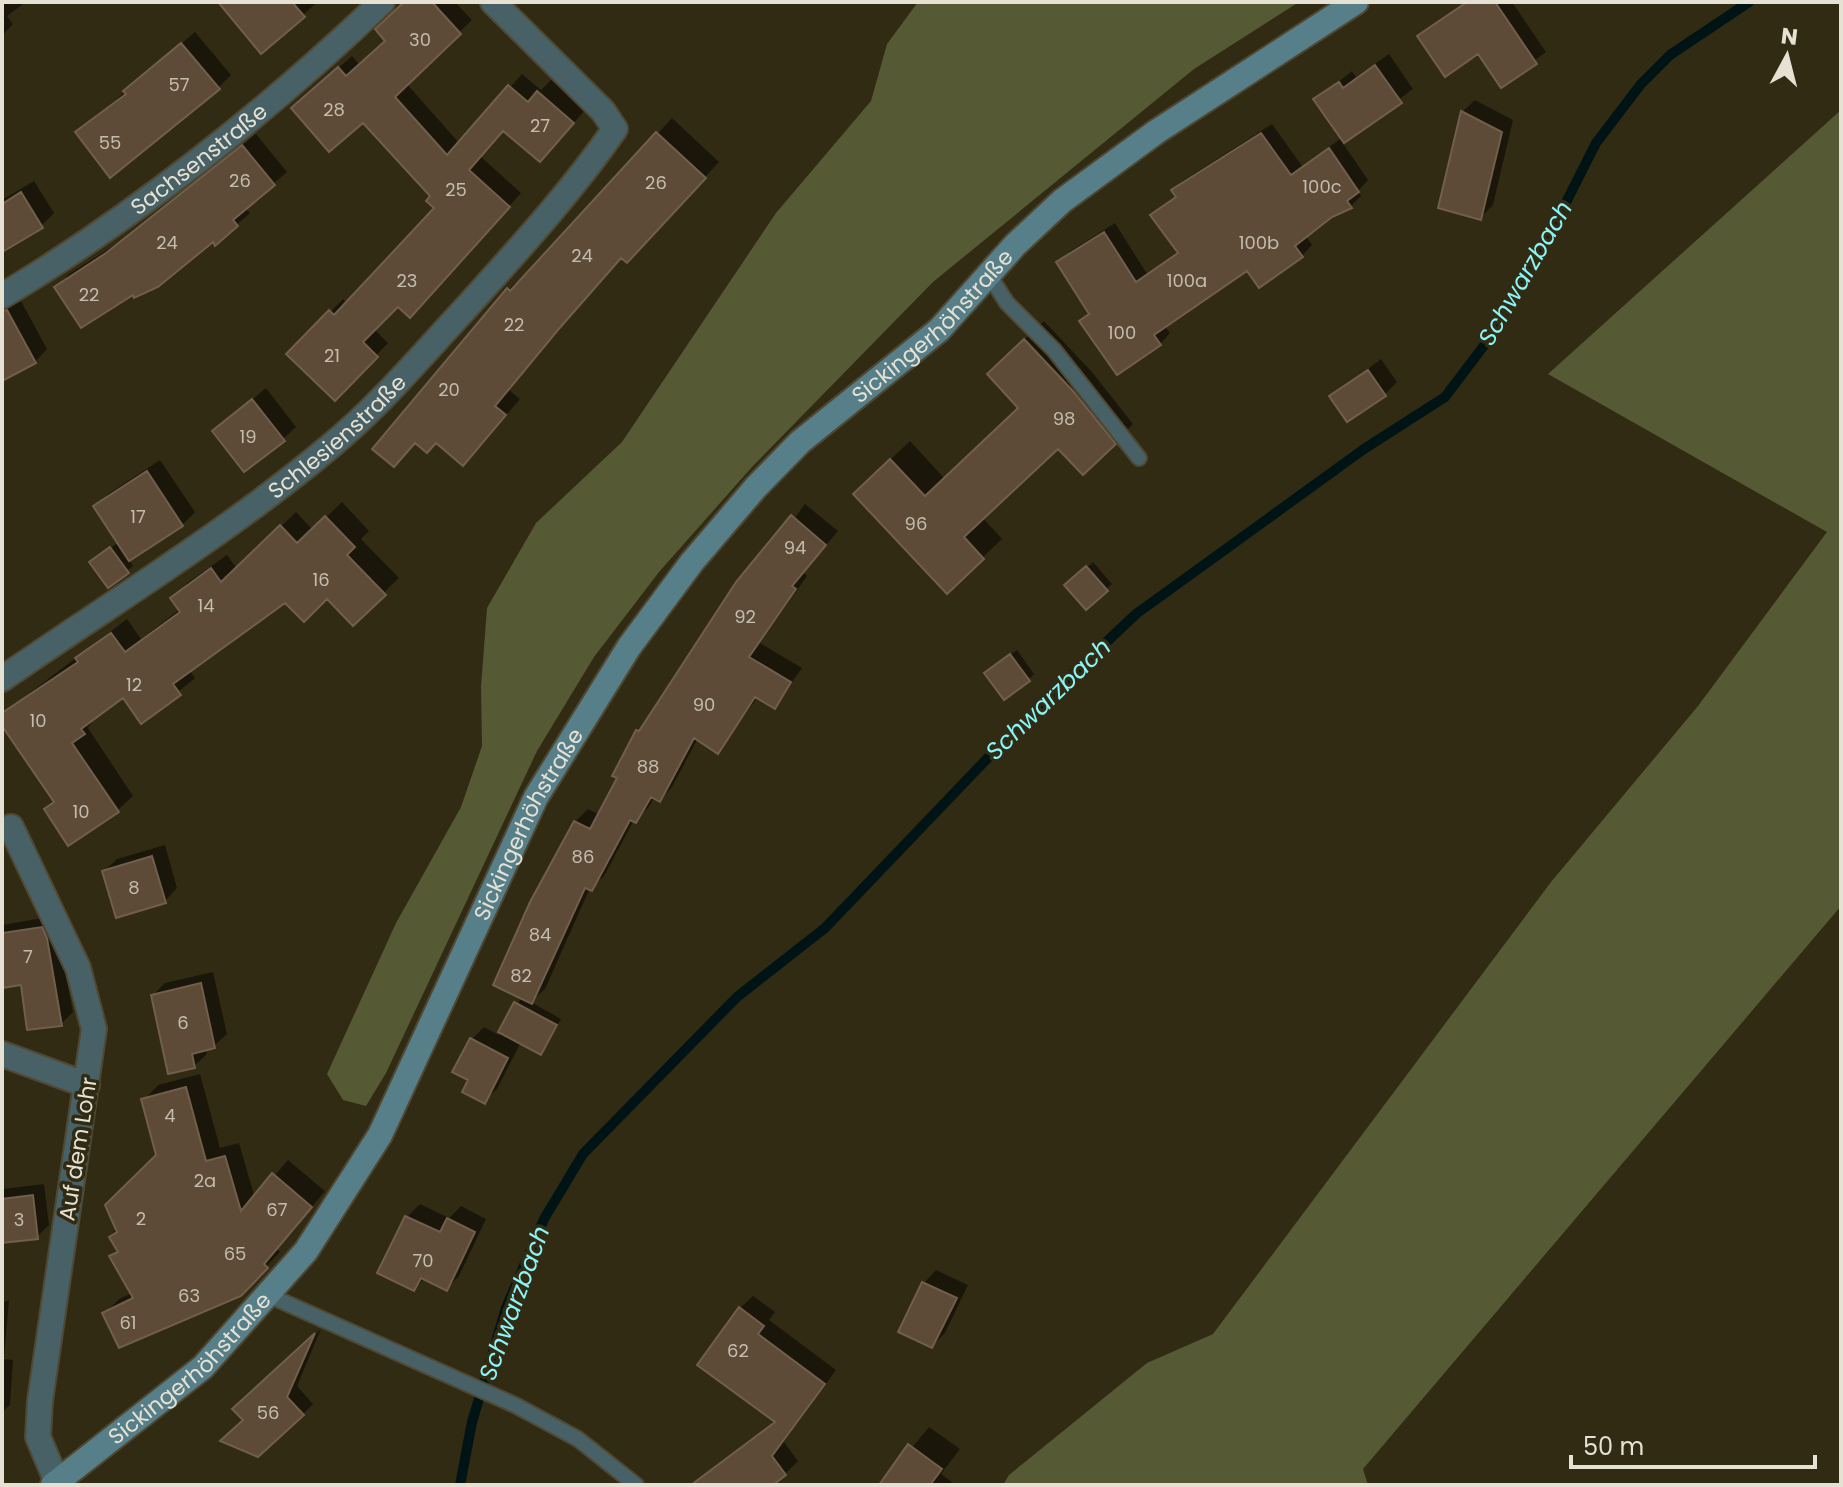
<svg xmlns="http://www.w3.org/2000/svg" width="1843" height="1487" font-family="Poppins,sans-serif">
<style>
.green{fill:#555934}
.shadow{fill:#0007}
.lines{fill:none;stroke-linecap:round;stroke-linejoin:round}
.stream{stroke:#011415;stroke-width:10}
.building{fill:#5d4b38;stroke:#715e4b;stroke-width:2}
.lane-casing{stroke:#4f4833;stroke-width:18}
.street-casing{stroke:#4f4833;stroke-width:28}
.secondary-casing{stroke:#4f4833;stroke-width:28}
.lane{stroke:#486167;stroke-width:14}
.street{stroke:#486167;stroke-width:24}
.secondary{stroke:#577f89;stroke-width:24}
.labels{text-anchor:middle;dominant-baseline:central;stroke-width:7;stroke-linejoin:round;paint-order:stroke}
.number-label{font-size:18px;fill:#c4bcac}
.street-label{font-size:22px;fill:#e6e2d3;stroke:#322b14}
.water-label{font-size:24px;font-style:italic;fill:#8af5f8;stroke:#322b14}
</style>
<rect width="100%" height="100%" fill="#322b14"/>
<path class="green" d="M918 2H1299L1194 69 933 282 752 467 659 572 594 657 537 751 386 1073 366 1106 343 1100 327 1074 396 923 461 807 482 746 481 687 487 608 536 523 622 442 776 213 871 101 887 44Z
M1841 110V906L1363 1469 1368 1485H1003L1009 1475 1147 1363 1213 1334 1551 882 1698 706 1827 532 1548 374Z"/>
<path class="shadow" d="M2 2H26L7 16 13 24 2 36Z
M222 2H313L315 4 303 15Z
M406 2H455L472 20 406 83 460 144 522 74 541 90 551 80 585 110 552 147 503 129 480 156 521 193 422 303 398 304 373 328 388 343 335 398 289 354 343 299 348 304 437 208 433 196 363 120 306 96 352 56 360 65 388 40Z
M1465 2H1512L1546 52 1501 86 1479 52 1420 36Z
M195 32 231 75 218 88 78 132Z
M1389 54 1413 89 1342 142 1368 180 1358 191 1361 196 1351 206 1331 215 1305 235 1312 245 1302 256 1247 268 1164 325 1170 333 1160 344 1091 312 1059 262 1069 252 1115 223 1147 274 1179 251 1153 216 1177 195 1174 190 1184 180 1272 124 1302 166 1343 137 1316 100 1352 71 1356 77Z
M1475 100 1513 120 1493 205 1480 218 1462 112Z
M672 118 719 162 642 245 622 256 509 390 520 399 478 448 508 290 524 275 526 277Z
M256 134 287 172 245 208 250 213 216 243 213 239 133 293 57 287 69 274 121 241Z
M34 181 54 213 41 226 2 250V200Z
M21 301 47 349 35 362 2 379V311Z
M1044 321 1092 372 1133 424 1114 443 1058 446 982 517 1002 539 947 591 874 475 910 441 945 479 1021 407 1008 355Z
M1381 359 1397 382 1385 394 1332 396Z
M266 388 296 427 283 439 214 431Z
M160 460 195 512 182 525 129 560 133 566 127 571 97 557 119 542 96 507 108 494Z
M342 502 369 531 361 539 399 578 353 623 327 597 285 601 189 670 195 678 142 721 124 696 97 715 88 728 133 796 118 810H46L55 801 2 722V714L127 619 141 639 180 609 172 598 187 583 227 555 237 569 296 512 313 530Z
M805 504 838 531 803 572 807 576 760 643 802 668 775 706 758 697 718 751 698 738 672 787 660 800 655 797 648 808 634 820 604 876 590 888 545 989 531 1002 561 1019 546 1047 541 1053 521 1042 497 1089 484 1101 471 1080V1040L484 1027 499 1035 522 997 575 822 588 809 600 815 638 731Z
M1093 562 1112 584 1086 608 1073 580Z
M1017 650 1034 674 1029 679 992 668Z
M165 845 177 888 165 901 104 871 117 859Z
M54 916 73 1012 61 1024 23 983 2 986V925Z
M213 972 227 1034 214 1046 205 1048 207 1054 194 1066 153 995 165 983Z
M200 1074 220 1148 239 1143 255 1198 288 1160 325 1191 277 1249 280 1252 240 1294 202 1313 200 1309 105 1313 119 1299 132 1293 112 1257 119 1250 111 1237 158 1155 144 1100 158 1085Z
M44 1184 49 1225 37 1237 2 1241V1189Z
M420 1204 449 1218 461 1206 486 1219 459 1276 447 1288 425 1278 414 1289 407 1217Z
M936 1270 968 1285 945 1333 932 1346 901 1331 924 1283Z
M753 1296 775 1312 769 1320 836 1370 784 1442 798 1461 785 1474 770 1485H690L776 1420 740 1308Z
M9 1300 4 1359 13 1360 10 1405 2 1412V1303Z
M321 1329 297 1386 313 1404 303 1414 245 1420V1399Z
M929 1427 960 1449 941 1474 952 1482 949 1485H881Z"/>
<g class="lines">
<path class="stream" d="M460 1485 472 1422 506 1308 544 1219 583 1154 737 997 825 928 1026 718 1136 614 1364 449 1445 397 1489 339 1541 252 1596 143 1641 84 1670 55 1749 2"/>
</g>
<path class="building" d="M218 2H292L305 17 261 54Z
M404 2H432L461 34 395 97 447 155 508 85 528 102 537 91 574 123 540 162 503 131 469 170 510 207 410 318 398 307 363 342 378 357 335 401 286 354 329 310 334 315 434 208 426 201 430 196 363 123 329 152 291 108 338 67 346 76 385 41 375 29Z
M1467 2H1495L1537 64 1501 88 1478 54 1445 77 1417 36Z
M181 43 220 89 110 178 75 132 126 94 123 91Z
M1375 65 1402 103 1344 143 1313 99 1339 82 1343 88Z
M1461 111 1502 132 1481 220 1438 208Z
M656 132 706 178 627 263 621 258 558 330 495 406 506 415 463 466 436 443 427 453 415 443 394 467 372 449 507 288 510 291Z
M1261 133 1291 175 1329 148 1359 192 1347 201 1352 208 1332 217 1295 246 1303 257 1259 288 1247 271 1154 335 1161 345 1117 375 1079 321 1089 314 1056 262 1104 232 1136 282 1178 253 1150 215 1176 197 1171 190Z
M242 145 275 185 233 220 238 226 215 246 213 242 158 287 134 298 133 295 81 328 54 287 106 253Z
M21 192 43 228 2 252V204Z
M7 310 36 363 2 381V311Z
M1024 339 1073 391 1116 444 1083 475 1058 449 964 537 984 559 947 594 853 494 890 459 925 496 1018 408 987 374Z
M1368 370 1386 396 1347 422 1329 396Z
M252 399 285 441 244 472 212 431Z
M147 471 183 526 129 561 93 506Z
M791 515 826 545 792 586 796 589 749 657 791 682 775 709 755 697 718 754 694 738 660 802 651 797 636 823 630 820 592 891 585 888 532 1004 493 985 530 902 574 821 590 829 617 778 612 776 636 730 639 731 736 582Z
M325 516 355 547 347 555 386 595 353 626 327 599 304 622 285 603 173 684 181 695 141 724 123 698 81 729 85 734 72 743 119 812 68 846 44 809 54 802 2 726V713L78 662 75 658 111 633 125 652 180 612 170 598 211 568 221 582 280 525 297 543Z
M110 547 129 573 108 588 89 562Z
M1086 566 1108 591 1086 610 1064 585Z
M1010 654 1030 681 1004 700 984 673Z
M152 856 166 903 116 918 102 871Z
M42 927 47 938 62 1026 27 1030 21 985 2 988V933Z
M201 983 215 1048 192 1054 195 1068 168 1074 151 995Z
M514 1002 557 1025 541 1055 498 1032Z
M470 1038 508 1058 485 1104 462 1092 468 1080 452 1072Z
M186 1087 206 1161 225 1156 241 1211 272 1173 312 1207 264 1264 268 1268 241 1296 119 1348 102 1313 133 1298 109 1256 118 1252 109 1237 117 1232 105 1205 156 1155 141 1099Z
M33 1195 38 1239 2 1243V1199Z
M405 1216 440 1232 447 1218 475 1232 447 1291 421 1278 414 1291 377 1273Z
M922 1282 957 1298 932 1348 898 1332Z
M739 1307 764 1326 758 1334 825 1384 772 1456 786 1475 773 1485H691L775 1422 697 1365Z
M315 1333 287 1397 304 1415 258 1457 220 1441 243 1420 232 1409Z
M908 1444 942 1469 930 1485H879Z"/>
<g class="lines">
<g class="lane-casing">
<path id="lane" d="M989 275 1007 303 1054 350 1139 458
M268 1295 515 1405 578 1439 636 1485"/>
</g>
<g class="street-casing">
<g id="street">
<path id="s1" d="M2 296C135 217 271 108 382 2"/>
<path id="s2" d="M2 679C113 602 230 531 333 444 381 404 421 356 464 310 517 251 569 195 615 129L603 111 493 2"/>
<path d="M11 827 78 968 94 1029 40 1401 38 1437 57 1482"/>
<path d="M2 1054 87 1085"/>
</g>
</g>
<g class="secondary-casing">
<g id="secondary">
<path id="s3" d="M53 1485 203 1367 306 1251 380 1135 536 797 629 647 692 562 756 487 800 442 939 330 1015 245 1062 201 1156 132 1356 2"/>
</g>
</g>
<use href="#lane" class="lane"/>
<use href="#street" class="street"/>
<use href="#secondary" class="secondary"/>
</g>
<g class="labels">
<g class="number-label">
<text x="420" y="39">30</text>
<text x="179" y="84">57</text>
<text x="334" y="109">28</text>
<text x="540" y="125">27</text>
<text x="110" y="142">55</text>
<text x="240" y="180">26</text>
<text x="656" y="182">26</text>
<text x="1322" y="186">100c</text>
<text x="456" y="189">25</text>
<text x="167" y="242">24</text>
<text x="1259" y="242">100b</text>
<text x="582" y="255">24</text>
<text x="407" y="280">23</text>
<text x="1187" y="280">100a</text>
<text x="89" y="294">22</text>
<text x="514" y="324">22</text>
<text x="1122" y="332">100</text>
<text x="332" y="355">21</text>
<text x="449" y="389">20</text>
<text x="1064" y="418">98</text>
<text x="248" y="436">19</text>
<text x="138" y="516">17</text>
<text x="916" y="523">96</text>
<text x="795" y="547">94</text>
<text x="321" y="579">16</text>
<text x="206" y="605">14</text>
<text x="745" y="616">92</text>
<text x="134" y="684">12</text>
<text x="704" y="704">90</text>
<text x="38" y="720">10</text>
<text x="648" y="766">88</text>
<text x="81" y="811">10</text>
<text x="583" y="856">86</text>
<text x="134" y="887">8</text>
<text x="540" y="934">84</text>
<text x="28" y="956">7</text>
<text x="521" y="975">82</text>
<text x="183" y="1022">6</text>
<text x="170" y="1115">4</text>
<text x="205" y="1180">2a</text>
<text x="277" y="1209">67</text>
<text x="141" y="1218">2</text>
<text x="19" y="1219">3</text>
<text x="235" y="1253">65</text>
<text x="423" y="1260">70</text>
<text x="189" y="1295">63</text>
<text x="128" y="1322">61</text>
<text x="738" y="1350">62</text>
<text x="268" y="1412">56</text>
</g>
<g class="street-label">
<text stroke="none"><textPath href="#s1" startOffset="240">Sachsenstraße</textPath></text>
<text stroke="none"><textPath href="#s3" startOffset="1476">Sickingerhöhstraße</textPath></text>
<text stroke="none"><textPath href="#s2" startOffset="414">Schlesienstraße</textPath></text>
<text stroke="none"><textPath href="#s3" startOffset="828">Sickingerhöhstraße</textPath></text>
<text transform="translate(78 1149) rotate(-81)">Auf dem Lohr</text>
<text stroke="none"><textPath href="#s3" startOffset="180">Sickingerhöhstraße</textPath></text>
</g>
<g class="water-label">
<text transform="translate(1525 273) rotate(-60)">Schwarzbach</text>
<text transform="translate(1048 699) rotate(-44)">Schwarzbach</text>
<text transform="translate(514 1303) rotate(-70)">Schwarzbach</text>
</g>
</g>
<rect width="1843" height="1487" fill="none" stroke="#e6e2d3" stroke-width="8"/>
<g transform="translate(1787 56) rotate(7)" stroke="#322b14" stroke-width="6" paint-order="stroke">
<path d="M0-6L14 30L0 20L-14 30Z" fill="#e6e2d3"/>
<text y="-12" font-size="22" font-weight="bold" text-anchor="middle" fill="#e6e2d3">N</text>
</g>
<path d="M1571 1455v12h244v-12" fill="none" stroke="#e6e2d3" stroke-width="4"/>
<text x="1583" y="1455" font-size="24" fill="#e6e2d3" stroke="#322b14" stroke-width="6" paint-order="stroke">50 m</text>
</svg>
